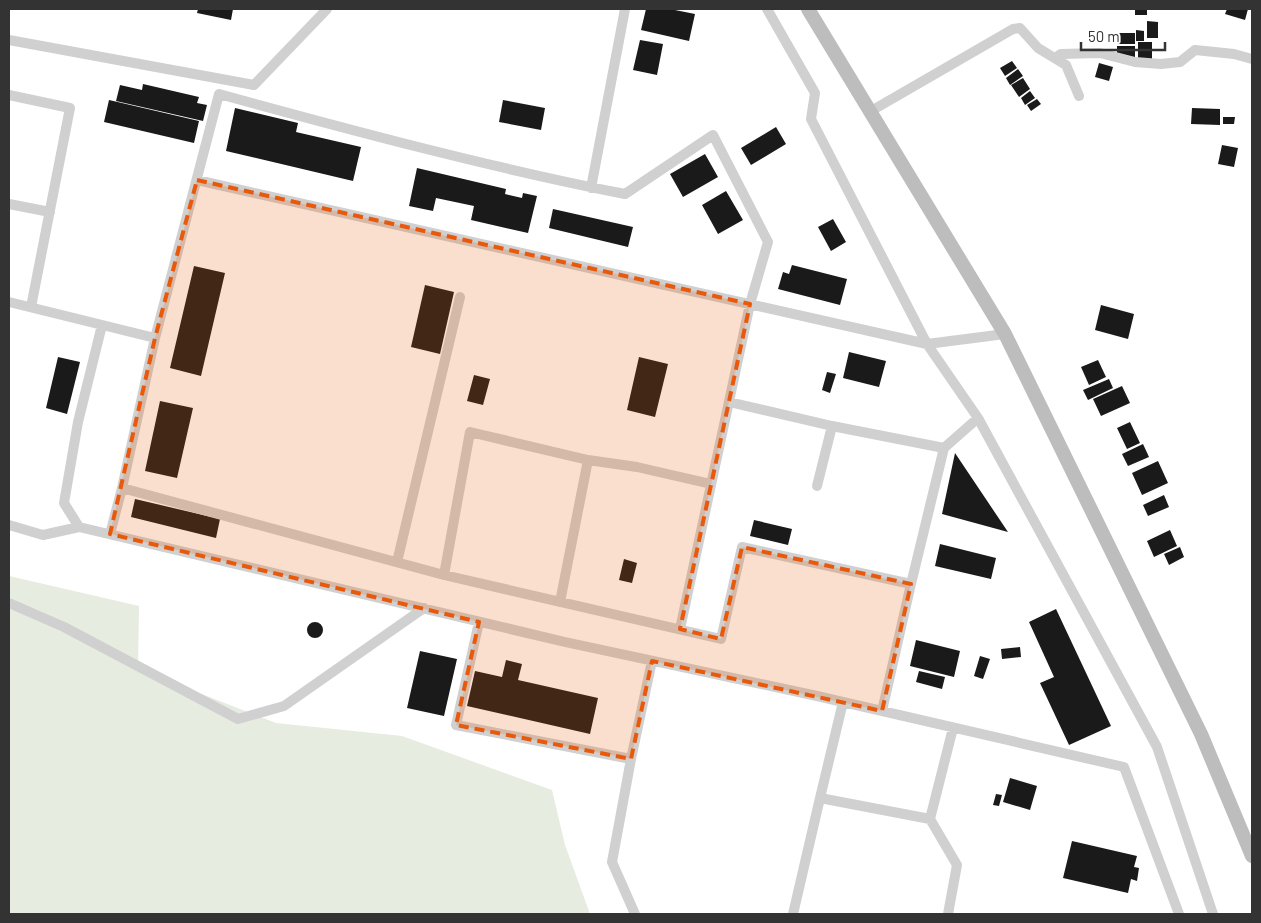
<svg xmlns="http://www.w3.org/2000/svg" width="1261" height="923" font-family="Barlow,sans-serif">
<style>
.green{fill:#e6ecdf}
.building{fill:#1a1a1a}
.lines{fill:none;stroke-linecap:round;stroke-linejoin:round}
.street{stroke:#d0d0d0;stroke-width:10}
.secondary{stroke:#bdbdbd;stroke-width:14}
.marked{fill:#e8590c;fill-opacity:0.2;stroke:#e8590c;stroke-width:4;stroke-dasharray:10 6;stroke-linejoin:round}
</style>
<rect width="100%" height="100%" fill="#fff"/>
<path class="green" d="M9 576 139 606 138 669 276 723 402 736 552 790 565 845 590 914H9Z"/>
<path class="building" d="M198 9H233L231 20 197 13Z
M646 9H670L695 14 689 41 641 30Z
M1135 9H1147V15H1135Z
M1227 9H1248L1245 20 1225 14Z
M1147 21 1158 22V38H1147Z
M1136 30 1144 31V41H1136Z
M1117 33H1135V44H1117Z
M640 40 663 44 657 75 633 70Z
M1138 42H1152V59H1138Z
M1117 46H1135V57H1117Z
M1012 61 1017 68 1005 76 1000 68Z
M1099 63 1113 67 1109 81 1095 77Z
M1018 69 1023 76 1010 85 1006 78Z
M1023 78 1030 89 1019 97 1011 85Z
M143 84 199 97 197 103 207 105 203 121 116 101 120 85 142 90Z
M1030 91 1035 98 1025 105 1021 98Z
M1037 99 1041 104 1031 111 1027 105Z
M109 100 199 121 194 143 104 122Z
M503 100 545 108 541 130 499 122Z
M235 108 298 123 296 132 361 147 353 181 226 151Z
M1192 108 1220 109V125L1191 124Z
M1223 117H1235L1234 124H1223Z
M776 127 786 144 751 165 741 148Z
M1222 145 1238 148 1234 167 1218 164Z
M705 154 718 177 683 197 670 174Z
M417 168 506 189 505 194 522 198 523 193 537 196 528 233 471 220 474 206 436 198 433 211 409 206Z
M726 191 743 220 718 234 702 205Z
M553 209 633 227 628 247 549 228Z
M833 219 846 242 831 251 818 227Z
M792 265 847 279 840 305 778 289 783 272 789 274Z
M194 266 225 273 201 376 170 368Z
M425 285 454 292 440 354 411 347Z
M1101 305 1134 314 1128 339 1095 330Z
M849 352 886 361 879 387 843 378Z
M58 357 80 362 67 414 46 408Z
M639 357 668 364 655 417 627 410Z
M1098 360 1106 377 1089 385 1081 367Z
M827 372 836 374 830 393 822 390Z
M474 375 490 379 483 405 467 401Z
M1109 379 1113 388 1088 400 1083 390Z
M1122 386 1130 403 1101 416 1093 399Z
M160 401 193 408 177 478 145 471Z
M1130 422 1140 443 1127 449 1117 428Z
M1143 444 1149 457 1128 466 1122 454Z
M955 453 1008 532 942 514Z
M1158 461 1168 483 1142 495 1132 473Z
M1164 495 1169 507 1148 516 1143 505Z
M135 499 220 519 216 538 131 517Z
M754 520 792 529 788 545 750 536Z
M1170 530 1177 546 1154 557 1147 541Z
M940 544 996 558 991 579 935 566Z
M1180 547 1184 557 1169 565 1164 554Z
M624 559 637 563 632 583 619 580Z
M1056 609 1111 726 1069 745 1040 683 1054 677 1029 622Z
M307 630a8 8 0 1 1 16 0a8 8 0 1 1-16 0Z
M916 640 960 651 954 677 910 666Z
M1020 647 1021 657 1002 659 1001 649Z
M420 651 457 659 444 716 407 708Z
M980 656 990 659 983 679 974 676Z
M506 660 522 664 518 680 598 698 590 734 467 706 475 671 502 677Z
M919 671 945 677 942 689 916 682Z
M1010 778 1037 786 1030 810 1003 802Z
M996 794 1002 795 999 806 993 805Z
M1072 841 1137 856 1134 867 1139 868 1137 881 1131 879 1128 893 1063 878Z"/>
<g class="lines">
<path class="street" d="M767 9 815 93 811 119 927 344 978 418 1157 747 1213 914
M9 40 254 85 327 9
M1055 58 1061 54 1100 53 1135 62 1161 64 1180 62 1195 50 1234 54 1252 59
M9 95 70 108 31 307
M871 111 1013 29 1020 28 1038 48 1066 65 1079 96
M197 180 927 344 1005 334
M591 188 625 9
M9 204 50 212
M9 302 155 338
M729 402 832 426
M817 486 832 426 944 448
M9 525 43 535 79 527 565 642 817 696 1124 767 1179 914
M79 527 64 503 78 422 102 325
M110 534 122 488
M397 562 460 297
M444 575 470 432 588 460 637 467 711 484
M560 602 588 460
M9 603 64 627 238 719 284 706 424 608
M479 622 456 725 631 759 612 862 635 914
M680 629 750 304 768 242 713 135 625 194C488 167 354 131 219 94L155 338 122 488 444 575 721 639 742 547 911 584
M882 711 911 584 944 448 978 418
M631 759 652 661
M820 798 843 702
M793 914 820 798 930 819
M948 914 957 865 930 819 953 728"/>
<path class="secondary" d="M808 9 1005 334 1201 734 1252 856"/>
</g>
<path class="marked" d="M197 180 750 304 680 629 721 639 742 547 911 584 882 711 652 661 631 759 456 725 479 622 110 534 155 338Z"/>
<rect width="1261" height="923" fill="none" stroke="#333333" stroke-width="20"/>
<path d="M1081 42v8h84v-8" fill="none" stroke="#333333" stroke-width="2.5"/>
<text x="1088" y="42" font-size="15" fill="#333333" stroke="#ffffff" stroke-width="4" paint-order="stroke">50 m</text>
</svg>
